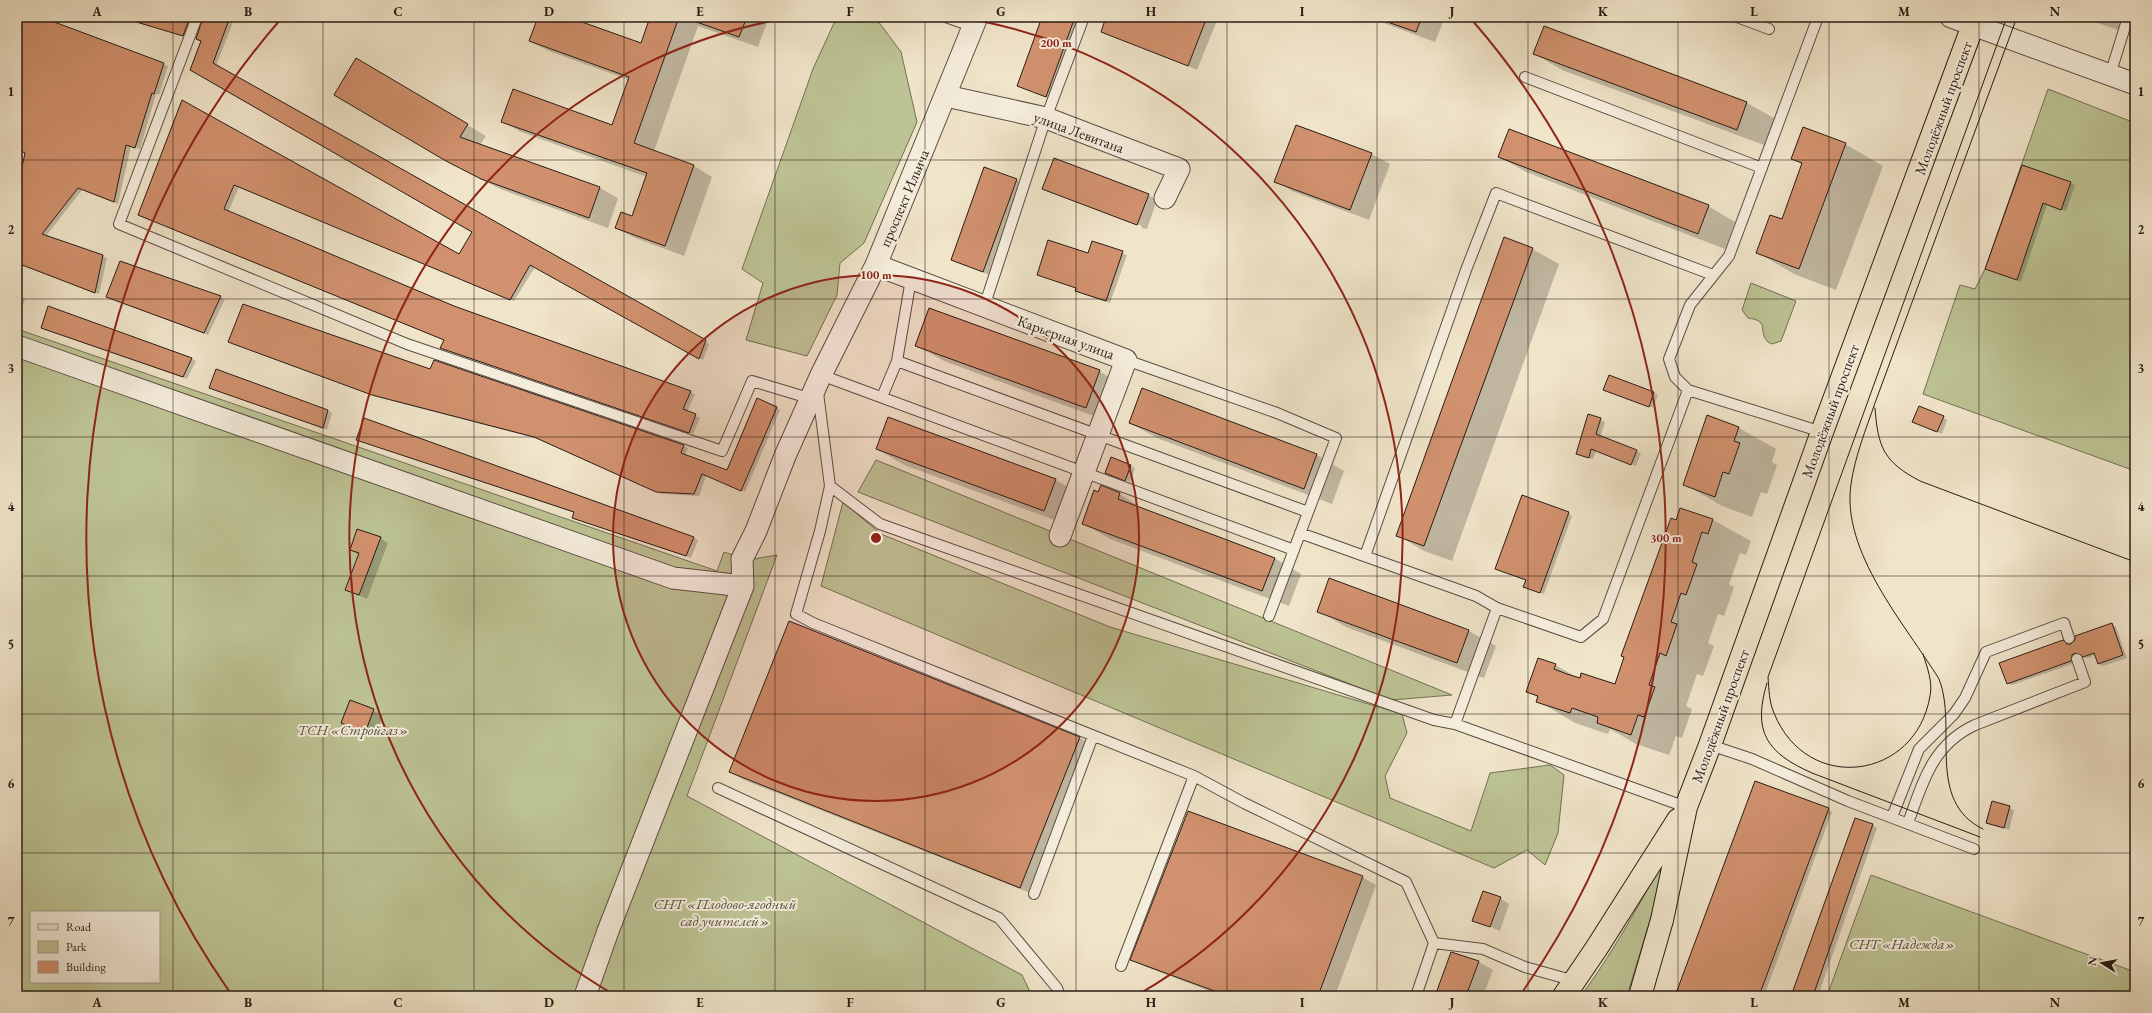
<svg xmlns="http://www.w3.org/2000/svg" width="2152" height="1013" font-family="'EB Garamond',serif">
<style>
.green{fill:#bdc394;stroke:#727054;fill-rule:evenodd}
.shadow{fill:#0003}
.building{fill:#d1916e;stroke:#281c15}
.lines{fill:none;stroke-linecap:round;stroke-linejoin:round}
.lane-casing{stroke:#5a4e42;stroke-width:12}
.street-casing{stroke:#5a4e42;stroke-width:23}
.primary-casing{stroke:#281c15;stroke-width:24}
.lane{stroke:#f5eddc;stroke-width:10}
.street{stroke:#f5eddc;stroke-width:21}
.primary{stroke:#f0e4c9;stroke-width:22}
.tram{stroke:#281c15;stroke-width:1}
.grid{fill:none;stroke:#281c15;stroke-width:1;stroke-opacity:0.55}
.ring{fill:none;stroke:#8f2418;stroke-width:2}
.labels{text-anchor:middle;dominant-baseline:central;stroke-width:4;stroke-linejoin:round;paint-order:stroke}
.street-label{font-size:15px;fill:#281c15;stroke:#f5eddc}
.park-label{font-size:15px;font-style:italic;fill:#554e3b;stroke:#f5eddc}
.centre{fill:#8f2418;stroke:#f5eddc;stroke-width:2}
.ring-label{font-size:12px;text-anchor:middle;font-weight:bold;fill:#8f2418;stroke:#f5eddc;stroke-width:4;stroke-linejoin:round;paint-order:stroke}
.neatline{fill:none;stroke:#281c15;stroke-width:1.5}
.grid-label{font-size:13px;text-anchor:middle;font-weight:bold;fill:#281c15}
</style>
<rect width="100%" height="100%" fill="#f0e4c9"/>
<filter id="stains"><feTurbulence type="fractalNoise" baseFrequency=".005" numOctaves="4"/><feColorMatrix values="0 0 0 0 .2 0 0 0 0 .09 0 0 0 0 .02 0 0 0 .5 -.17"/></filter>
<radialGradient id="worn" r=".72"><stop offset=".6" stop-color="#630" stop-opacity="0"/><stop offset="1" stop-color="#630" stop-opacity=".3"/></radialGradient>
<path class="green" d="M846 17H875L901 52 917 122 864 243 840 263 837 295 807 356 746 340 763 283 742 269 813 69 834 23Z
M2048 89 2135 123V471L1923 394 1960 285 1975 289 1985 269Z
M1751 283 1796 301 1781 341 1772 344 1768 342C1757 331 1771 321 1748 318L1742 310Z
M17 329 717 571 724 552 747 560 777 555 687 796 1022 975 1032 996H17ZM31 912H159V982H31Z
M876 460 1452 695 1391 700 858 492Z
M843 502 881 534 1110 627 1402 714 1407 733 1385 776 1390 798 1471 831 1490 773 1550 765 1564 775 1558 833 1545 865 1527 850 1494 868 821 586Z
M1674 841 1627 996H1581C1617 947 1645 894 1674 841Z
M1871 875 2135 972V996H1827Z"/>
<path class="shadow" d="M17 17H39L168 66 159 95 156 94 140 149 131 146 118 204 82 190 46 236 107 258 99 294 17 263V184L19 185 26 153 17 149Z
M119 17H195L187 37Z
M203 17H235L216 66 709 344 703 360 535 267 514 301 239 187 228 212 454 307 690 392 695 394 687 412 700 418 693 434 445 350 441 348 445 340 143 217 183 101 460 255 473 232 191 70 202 42 197 39Z
M539 17H566L641 44 651 17H769L758 47 698 26 654 151 694 166 712 177 684 256 635 238 616 228 632 217 647 177 521 132 502 121 613 126 629 80 549 51 530 41Z
M1043 17H1086L1055 101 1019 86Z
M1107 17H1151L1168 24 1171 17H1206L1216 23 1197 70 1102 31Z
M1367 17H1445L1435 42Z
M2081 17H2123L2118 30Z
M1545 27 1747 103 1774 118 1764 145 1562 70 1535 54Z
M375 70 486 136 480 145 600 188 618 198 608 228 500 189 446 161Z
M1845 144 1883 166 1836 290 1794 274 1757 252 1783 221 1803 165 1792 158Z
M1371 154 1390 164 1369 220 1294 192 1276 182Z
M1499 157 1708 206 1735 222 1725 249 1526 172Z
M2022 166 2075 185 2066 211 2047 205 2021 282 1987 269Z
M1016 180 1025 185 992 276 952 260Z
M1043 189 1148 195 1157 200 1147 229 1142 228V226L1052 192V194Z
M1092 242 1127 255 1110 303 1080 293 1076 290 1077 288 1038 275 1088 254Z
M1532 249 1559 264 1452 561 1424 551 1397 535Z
M120 262 225 299 208 335 111 299Z
M17 296 25 299 18 321 17 320Z
M49 308 192 359 196 361 187 379 46 330Z
M233 344 430 370 683 446 688 448 685 455 727 472 776 407 780 410 745 492 706 476 699 496 661 494 539 439 377 397Z
M917 346 1099 371 1126 387 1113 423 944 361Z
M210 388 328 411 332 413 327 430Z
M1142 389 1317 455 1344 471 1332 504 1157 438 1130 423Z
M1609 392 1654 393 1658 395 1653 408Z
M1589 415 1605 422 1600 437 1641 453 1636 466 1596 451 1593 459 1581 456Z
M1943 417 1947 420 1942 434 1918 424Z
M1739 428 1776 449 1772 462 1777 465 1767 494 1761 492 1752 517 1722 506 1684 484Z
M362 442 694 538 698 540 691 558 578 520 573 518 575 513Z
M877 449 1056 480 1083 495 1071 526 904 465Z
M1112 458 1135 468 1130 482 1111 475Z
M1101 487 1120 494 1146 511 1274 558 1301 574 1289 606 1110 539 1083 523Z
M1681 509 1713 520 1751 541 1746 555 1740 553 1729 584 1734 587 1724 616 1718 614 1708 643 1714 646 1703 676 1697 674 1686 706 1692 709 1682 738 1676 736 1669 755 1636 744 1610 729 1608 734 1575 723 1538 701 1539 698 1527 691 1555 665 1578 678 1615 686Z
M1568 513 1572 516 1544 594 1529 589 1527 581 1497 569Z
M380 538 388 543 367 599 346 590 359 555 351 550Z
M1319 611 1469 631 1496 646 1484 678 1346 627Z
M789 622 1080 738 1094 746 1035 895 744 780 730 772Z
M2112 624 2116 627 2127 658 2103 666 2099 664 2096 655 2088 658 2080 655 2075 663 2012 685 2008 683 2063 642 2072 645Z
M350 701 383 715 375 737 342 723Z
M1993 802 2014 810 2009 830 1987 823Z
M1828 809 1832 812 1764 996H1676Z
M1872 825 1877 828 1818 996H1792Z
M1362 877 1376 885 1335 996H1223L1146 967 1132 959Z
M1500 898 1509 904 1500 931 1474 920Z
M1479 962 1493 970 1483 996H1436Z"/>
<path class="building" d="M17 17H41L164 63 154 94 152 93 135 148 126 145 114 202 78 188 42 234 103 255 95 293 17 263V190L25 153 17 149Z
M133 17H190L183 36 133 21Z
M203 17H230L213 63 706 340 699 359 530 265 510 300 234 185 224 209 454 306 691 391 683 409 696 414 689 433 440 348 444 340 138 215 182 100 459 254 472 232 190 70 201 41 196 39Z
M538 17H568L641 43 650 17H679L634 143 694 165 665 246 615 228 621 212 632 216 647 173 501 122 513 89 612 125 629 77 529 41Z
M688 17H747L739 37 688 19Z
M1042 17H1075L1046 97 1017 86Z
M1106 17H1154L1167 22 1170 17H1207L1188 66 1101 32Z
M1380 17H1422L1416 32 1379 19Z
M1544 26 1747 102 1737 130 1533 54Z
M356 58 468 124 460 137 600 187 589 218 481 179 446 161 334 95Z
M1296 125 1372 153 1350 210 1274 182Z
M1803 127 1846 143 1799 269 1756 253 1770 215 1782 219 1802 163 1791 159Z
M1509 129 1709 205 1698 234 1498 157Z
M1054 158 1149 194 1137 225 1042 189Z
M2022 165 2071 182 2061 210 2043 203 2017 280 1985 269Z
M984 167 1017 179 983 272 951 260Z
M1504 237 1533 248 1424 546 1396 536Z
M1048 240 1088 253 1092 241 1123 251 1106 301 1075 291 1076 288 1037 275Z
M120 261 221 296 204 333 106 297Z
M243 304 430 369 434 360 684 445 681 453 727 470 757 398 777 407 741 491 702 474 694 494 656 492 534 437 372 395 228 342Z
M48 306 192 358 183 377 41 328Z
M929 308 1100 370 1086 408 915 346Z
M216 369 328 410 323 428 209 388Z
M1609 375 1654 392 1649 407 1603 390Z
M1142 388 1317 454 1304 489 1129 423Z
M1919 406 1944 416 1937 432 1912 422Z
M1588 414 1601 418 1596 434 1637 450 1631 465 1591 449 1589 458 1576 454Z
M1707 415 1739 427 1734 441 1740 443 1729 474 1723 472 1715 497 1683 485Z
M888 417 1056 479 1044 511 876 449Z
M364 418 694 537 686 556 572 518 574 512 356 440Z
M1111 457 1131 465 1125 481 1105 473Z
M1101 485 1120 493 1118 499 1275 558 1262 591 1082 524 1094 490 1098 492Z
M1522 495 1569 512 1540 593 1523 587 1526 580 1495 569Z
M1680 508 1713 519 1708 534 1702 532 1692 562 1697 564 1686 595 1681 593 1671 622 1677 624 1666 656 1660 653 1649 685 1655 687 1644 717 1638 715 1631 735 1597 723 1598 717 1572 708 1570 713 1536 702 1538 696 1526 692 1538 658 1556 664 1554 669 1567 674 1580 678 1581 673 1615 684 1624 657 1621 656 1671 518 1676 520Z
M357 529 381 537 359 595 345 590 359 553 350 550Z
M1329 578 1469 630 1457 663 1317 612Z
M789 621 1080 737 1020 888 729 772Z
M2112 623 2123 655 2098 664 2094 653 2083 657 2075 653 2072 655 2071 661 2007 684 1999 663 2063 640 2067 644H2071L2075 640V636Z
M350 700 374 709 365 733 341 723Z
M1755 781 1829 808 1759 996H1675Z
M1992 801 2010 806 2004 828 1986 823Z
M1188 811 1363 876 1318 996H1228L1130 960Z
M1855 818 1873 824 1813 996H1791Z
M1483 891 1501 897 1490 927 1472 921Z
M1451 952 1479 961 1466 996H1435Z"/>
<g class="lines">
<g class="lane-casing">
<path id="lane" d="M197 17 119 224 407 344 722 451 752 381 812 399
M946 17 974 27
M1737 17 1769 29
M1818 17 1729 256 1690 305 1669 359 1675 377 1688 390 1822 432
M2110 75 2128 17
M1525 77 1762 168
M984 307 1046 118 1084 17
M1126 360 1277 413 1336 438 1269 616
M897 361 911 279
M821 375 1294 550
M818 393 830 486 820 531 796 614 813 623 1194 776 1244 803 1406 882 1434 943 1416 996
M882 397 897 361 1308 512
M830 486 880 524 1434 720 1455 724 1686 807
M1300 533 1476 596 1497 608
M1365 556 1466 270 1496 193 1713 275
M1455 724 1497 608 1581 637 1603 619 1688 390
M1710 745 1752 759 1848 801 1974 849
M718 788 999 918 1057 988 1060 996
M1892 817 1919 749 1954 714 1965 698 1986 652 2064 623 2069 638
M1908 823C1923 782 1932 745 1975 725L2085 682 2077 659
M1034 894 1093 736
M1434 943 1483 949 1525 967 1575 981
M1121 966 1194 776"/>
</g>
<g class="street-casing">
<path id="street" d="M1951 17 2135 84
M946 96 1046 118 1179 169 1165 198
M876 265 1126 360 1060 536
M17 346 673 578 743 586
M585 996 608 931 743 586 742 559 756 531 785 456 821 375 876 265 977 17"/>
</g>
<g class="primary-casing">
<path id="primary" d="M1564 996 1596 949 1678 820
M1640 996 1662 920 1686 807 1710 745 1822 432 1976 17"/>
</g>
<use href="#lane" class="lane"/>
<use href="#street" class="street"/>
<use href="#primary" class="primary"/>
<path class="tram" d="M1875 408C1878 448 1884 462 1920 481L2135 562
M1923 654C1927 667 1933 682 1930 696 1916 780 1807 795 1774 713 1769 702 1769 689 1768 677L2007 17
M1767 683C1752 732 1767 753 1812 773L1980 837
M1983 829C1925 801 1958 727 1939 679 1905 624 1841 552 1851 484 1855 456 1866 429 1875 403L2017 17"/>
</g>
<path class="grid" d="M173 17V996M323 17V996M474 17V996M624 17V996M775 17V996M925 17V996M1076 17V996M1227 17V996M1377 17V996M1528 17V996M1678 17V996M1829 17V996M1979 17V996M17 160H2135M17 299H2135M17 437H2135M17 576H2135M17 714H2135M17 853H2135"/>
<circle cx="876" cy="538" r="263" fill="#8f2418" fill-opacity=".12"/>
<g class="ring">
<circle cx="876" cy="538" r="263"/>
<path d="M613 994A527 527 0 0 1 794 17M958 17A527 527 0 0 1 1139 994"/>
<path d="M229 991A790 790 0 0 1 280 20M1472 20A790 790 0 0 1 1523 991"/>
</g>
<g class="labels">
<g class="street-label">
<text transform="translate(1943 108) rotate(-70)">Молодёжный проспект</text>
<text transform="translate(1079 132) rotate(20)">улица Левитана</text>
<text transform="translate(904 198) rotate(-67)">проспект Ильича</text>
<text transform="translate(1066 337) rotate(20)">Карьерная улица</text>
<text transform="translate(1830 411) rotate(-70)">Молодёжный проспект</text>
<text transform="translate(1720 716) rotate(-70)">Молодёжный проспект</text>
</g>
<g class="park-label">
<text x="353" y="729">ТСН «Стройгаз»</text>
<text x="725" y="903">СНТ «Плодово-ягодный<tspan x="725" dy="17">сад учителей»</tspan></text>
<text x="1902" y="943">СНТ «Надежда»</text>
</g>
</g>
<circle cx="876" cy="538" r="6" class="centre"/>
<g class="ring-label">
<text x="1056" y="47">200 m</text>
<text x="876" y="279">100 m</text>
<text x="1666" y="542">300 m</text>
</g>
<rect width="2152" height="1013" fill="none" stroke="#f0e4c9" stroke-width="44"/>
<rect x="30" y="911" width="130" height="72" fill="#f5eddc" stroke="#a3998c"/>
<rect x="38" y="924" width="20" height="6" fill="#f0e4c9" stroke="#a3998c"/>
<text x="66" y="931" font-size="12" fill="#281c15">Road</text>
<rect x="38" y="941" width="20" height="12" fill="#bdc394" stroke="#a3998c"/>
<text x="66" y="951" font-size="12" fill="#281c15">Park</text>
<rect x="38" y="961" width="20" height="12" fill="#d1916e" stroke="#a3998c"/>
<text x="66" y="971" font-size="12" fill="#281c15">Building</text>
<g transform="translate(2102 963) rotate(281)" stroke="#f5eddc" stroke-width="3" paint-order="stroke">
<path d="M0-3L7 15L0 10L-7 15Z" fill="#281c15"/>
<text y="-6" font-size="11" font-weight="bold" text-anchor="middle" fill="#281c15">N</text>
</g>
<rect x="22" y="22" width="2108" height="969" class="neatline"/>
<g class="grid-label">
<text x="97" y="16">A</text>
<text x="248" y="16">B</text>
<text x="398" y="16">C</text>
<text x="549" y="16">D</text>
<text x="700" y="16">E</text>
<text x="850" y="16">F</text>
<text x="1001" y="16">G</text>
<text x="1151" y="16">H</text>
<text x="1302" y="16">I</text>
<text x="1452" y="16">J</text>
<text x="1603" y="16">K</text>
<text x="1754" y="16">L</text>
<text x="1904" y="16">M</text>
<text x="2055" y="16">N</text>
<text x="11" y="96">1</text>
<text x="2141" y="96">1</text>
<text x="11" y="234">2</text>
<text x="2141" y="234">2</text>
<text x="11" y="373">3</text>
<text x="2141" y="373">3</text>
<text x="11" y="511">4</text>
<text x="2141" y="511">4</text>
<text x="11" y="649">5</text>
<text x="2141" y="649">5</text>
<text x="11" y="788">6</text>
<text x="2141" y="788">6</text>
<text x="11" y="926">7</text>
<text x="2141" y="926">7</text>
<text x="97" y="1007">A</text>
<text x="248" y="1007">B</text>
<text x="398" y="1007">C</text>
<text x="549" y="1007">D</text>
<text x="700" y="1007">E</text>
<text x="850" y="1007">F</text>
<text x="1001" y="1007">G</text>
<text x="1151" y="1007">H</text>
<text x="1302" y="1007">I</text>
<text x="1452" y="1007">J</text>
<text x="1603" y="1007">K</text>
<text x="1754" y="1007">L</text>
<text x="1904" y="1007">M</text>
<text x="2055" y="1007">N</text>
</g>
<rect width="100%" height="100%" filter="url(#stains)"/>
<rect width="100%" height="100%" fill="url(#worn)"/>
</svg>
